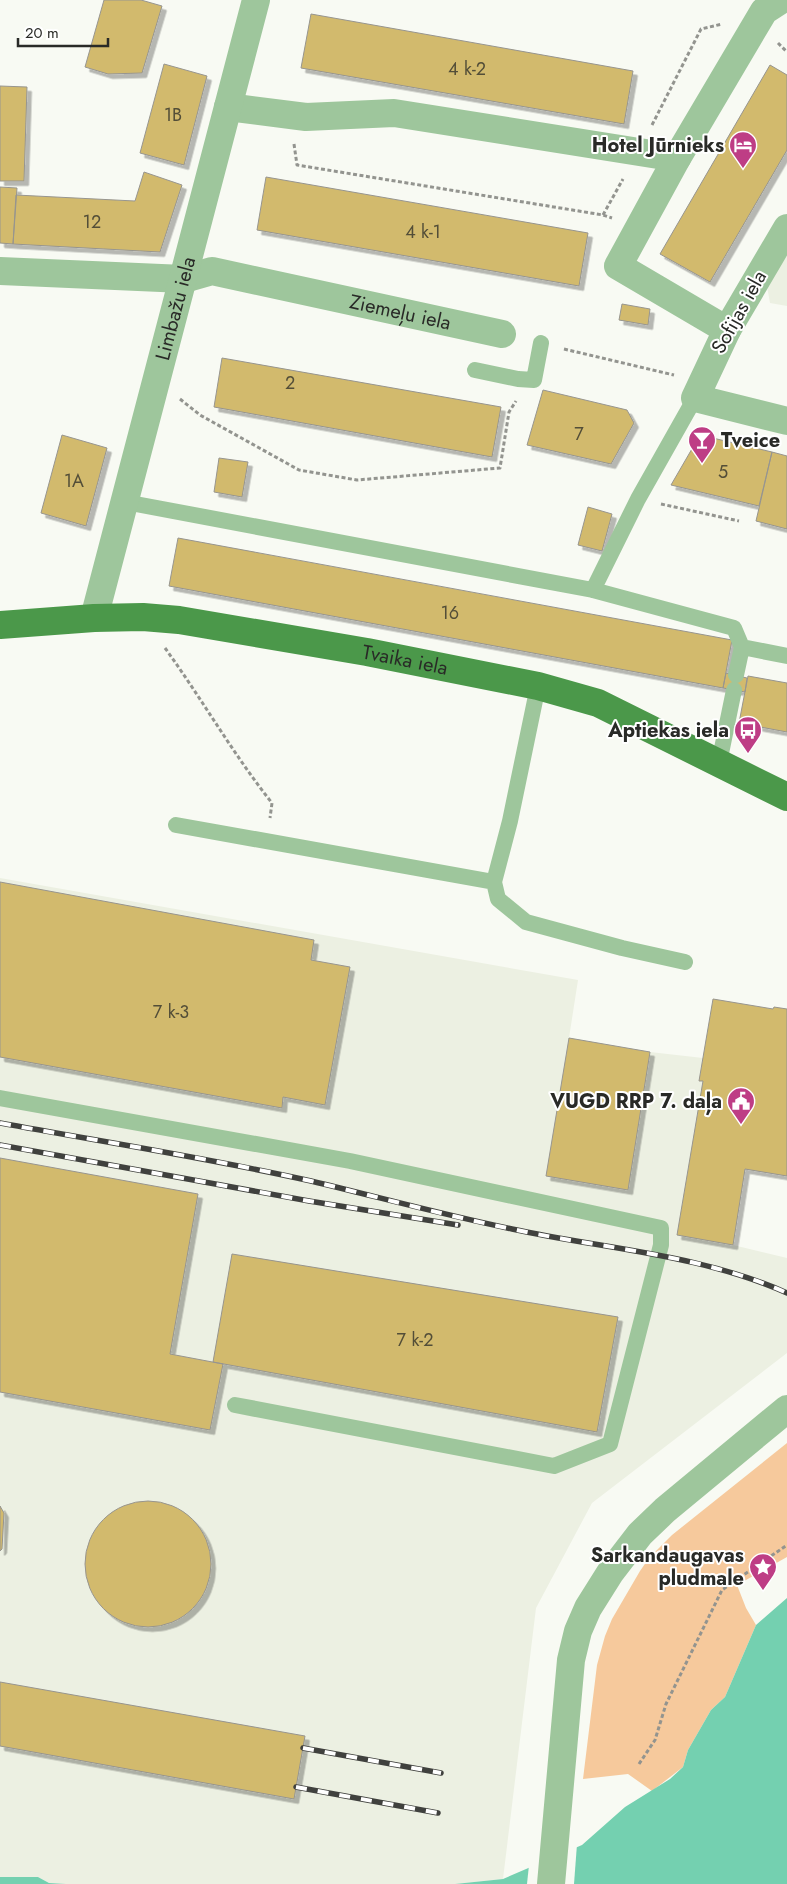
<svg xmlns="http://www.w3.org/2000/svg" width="787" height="1884" font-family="Jost,sans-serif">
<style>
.built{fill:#ecf0e2}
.green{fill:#f6c99c}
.water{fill:#74d0b0}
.pier{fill:#f8faf3}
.building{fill:#d2ba6d;stroke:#97958f;filter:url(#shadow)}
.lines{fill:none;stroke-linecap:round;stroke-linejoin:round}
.path{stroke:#93948f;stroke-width:3;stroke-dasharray:4 2.5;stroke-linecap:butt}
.service{stroke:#9ec69c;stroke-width:16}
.minor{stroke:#9ec69c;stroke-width:28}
.tertiary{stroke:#9ec69c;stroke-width:28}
.primary{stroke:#4b984a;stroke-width:28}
.rail-casing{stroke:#40413e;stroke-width:5.5}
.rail{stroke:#fff;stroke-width:4;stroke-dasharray:11;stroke-linecap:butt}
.labels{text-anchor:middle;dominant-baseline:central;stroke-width:4;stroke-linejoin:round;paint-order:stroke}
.number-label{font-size:18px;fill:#534e38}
.poi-label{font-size:20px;font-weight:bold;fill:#292a27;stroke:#fff;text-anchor:end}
.street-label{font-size:20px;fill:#292a27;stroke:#fff}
</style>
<defs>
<filter id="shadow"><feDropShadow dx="4.5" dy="4.5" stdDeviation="0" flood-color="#0004"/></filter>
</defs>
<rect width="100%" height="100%" fill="#f8faf3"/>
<path class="built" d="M787 256V306L770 303 766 281Z
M0 878 578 980 569 1038 650 1052 703 1058 699 1081H703L733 1245 787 1258V1353L592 1503 536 1608 503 1879 455 1884H66L49 1883 38 1877H0Z"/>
<path class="green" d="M787 1443V1557L737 1585 746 1608 756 1625 725 1697 711 1710 688 1750 683 1767 652 1791 628 1774 583 1779 597 1665 605 1636 612 1619 640 1571 649 1558 672 1535Z"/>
<path class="water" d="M787 1598V1884H455L503 1879 582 1845 625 1807 670 1779 683 1767 688 1750 711 1710 725 1697 756 1625Z
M0 1877H38L49 1883 66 1884H0Z"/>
<path class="pier" d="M577 1844 574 1884H527L529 1865Z"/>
<path class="building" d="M104 0H141L162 6 142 73 108 74 85 67Z
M311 14 633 71 624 124 301 68Z
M164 64 207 76 184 165 140 153Z
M770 65 787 75V150L710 282 660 254Z
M0 86 27 87 24 181H0Z
M144 172 182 185 160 252 13 244 16 195 135 201Z
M266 177 588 233 579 286 257 230Z
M0 187 17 188 13 244 0 243Z
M622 304 650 309 648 325 619 320Z
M222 358 501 407 492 457 214 407Z
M543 390 627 410 634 423 611 464 527 445Z
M62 435 107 448 86 526 41 513Z
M700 435 772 452 759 506 671 485Z
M772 452 787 456V529L756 521Z
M219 458 248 462 242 497 214 492Z
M588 507 612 514 602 551 578 545Z
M178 538 732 640 723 688 169 586Z
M726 673 747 678 745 692 723 688Z
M748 676 787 683V732L739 723Z
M0 882 314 940 311 960 350 967 325 1105 283 1097 282 1108 0 1057Z
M713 999 773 1009 774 1007 787 1009V1176L745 1169 733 1245 677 1235 703 1081H699Z
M569 1038 650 1052 628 1190 546 1176Z
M0 1158 198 1194 170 1354 223 1364 210 1430 0 1392Z
M232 1254 618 1317 597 1432 213 1362Z
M85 1564a63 63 0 1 1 126 0a63 63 0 1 1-126 0Z
M0 1506 4 1513 2 1549 0 1551Z
M0 1682 305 1736 294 1799 0 1746Z"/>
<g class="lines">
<path class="path" d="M778 43 787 52
M652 125 701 29 722 24
M294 144 297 165 603 215 612 218
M603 215 623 179
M564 349 674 375
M180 399 200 415 299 470 357 480 500 468 509 412 516 401
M661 504 739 521
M165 648C202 699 233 754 272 803L270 818
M639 1764 655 1740 666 1704 722 1590 787 1545"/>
<path class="service" d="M475 370 518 379 534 380 541 343
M125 502 593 590 734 628 742 647 736 675
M593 590 638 499 695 398
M742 647 787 656
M719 763 734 690
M176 825 494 882 510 821 538 686
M494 882 498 899 526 922 622 948 685 962
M0 1098 350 1161 661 1228V1245L610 1444 554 1466 235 1405"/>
<g class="minor">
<path d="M228 107 306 117 394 113 677 158"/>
<path d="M787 228 727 330 695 398 787 421"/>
<path id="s1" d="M0 271 184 279 212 271 502 334"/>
<path d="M727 330 618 266 677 158 764 11 781 0"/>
<path id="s2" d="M94 618 256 0"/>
</g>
<path class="tertiary" d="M551 1884 571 1660 578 1631 588 1608 610 1573 640 1534 665 1510 787 1409"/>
<path class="primary" id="s3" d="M0 625 94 618 143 617 179 620 367 652 538 686 598 703 787 797"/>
<g class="rail-casing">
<path id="rail" d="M0 1123C104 1142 208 1158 311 1181 378 1197 444 1215 512 1229 604 1249 700 1254 787 1293
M0 1145 309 1201 458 1225
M303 1748 441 1773
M296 1787 438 1813"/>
</g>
<use href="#rail" class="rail"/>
</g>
<defs>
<g id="hotel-pin" transform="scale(1.4375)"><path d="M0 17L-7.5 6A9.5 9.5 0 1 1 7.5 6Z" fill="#be3d85" stroke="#fff"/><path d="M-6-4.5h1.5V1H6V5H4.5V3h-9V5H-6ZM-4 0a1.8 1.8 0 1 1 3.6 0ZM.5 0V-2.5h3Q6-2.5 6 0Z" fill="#fff"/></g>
<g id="bar-pin" transform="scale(1.4375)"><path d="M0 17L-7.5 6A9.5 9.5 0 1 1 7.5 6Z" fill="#be3d85" stroke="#fff"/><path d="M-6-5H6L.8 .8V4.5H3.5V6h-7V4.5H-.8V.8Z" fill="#fff"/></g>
<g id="bus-pin" transform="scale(1.4375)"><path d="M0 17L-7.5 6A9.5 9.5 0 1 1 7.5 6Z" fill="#be3d85" stroke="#fff"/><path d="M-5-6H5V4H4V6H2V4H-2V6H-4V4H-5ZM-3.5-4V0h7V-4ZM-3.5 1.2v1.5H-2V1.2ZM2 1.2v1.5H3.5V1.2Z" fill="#fff"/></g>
<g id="civic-pin" transform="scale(1.4375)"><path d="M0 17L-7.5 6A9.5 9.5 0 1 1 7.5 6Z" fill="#be3d85" stroke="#fff"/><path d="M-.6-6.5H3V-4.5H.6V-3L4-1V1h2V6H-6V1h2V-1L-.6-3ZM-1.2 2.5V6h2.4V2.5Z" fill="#fff"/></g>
<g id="sight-pin" transform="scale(1.4375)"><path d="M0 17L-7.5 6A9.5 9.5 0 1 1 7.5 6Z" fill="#be3d85" stroke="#fff"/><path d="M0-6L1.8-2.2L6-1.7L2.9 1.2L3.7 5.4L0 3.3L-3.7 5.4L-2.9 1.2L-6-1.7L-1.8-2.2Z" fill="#fff"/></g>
</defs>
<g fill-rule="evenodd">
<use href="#hotel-pin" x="743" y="145"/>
<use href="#bar-pin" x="702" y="440"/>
<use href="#bus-pin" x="748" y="730"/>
<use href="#civic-pin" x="741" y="1101"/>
<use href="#sight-pin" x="763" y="1567"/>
</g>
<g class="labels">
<g class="number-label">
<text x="467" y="69">4 k-2</text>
<text x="173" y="115">1B</text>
<text x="92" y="222">12</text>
<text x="423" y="232">4 k-1</text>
<text x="290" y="383">2</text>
<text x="579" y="434">7</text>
<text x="723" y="472">5</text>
<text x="74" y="481">1A</text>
<text x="450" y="613">16</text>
<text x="171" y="1012">7 k-3</text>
<text x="415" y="1340">7 k-2</text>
</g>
<g class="poi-label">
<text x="724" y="145">Hotel Jūrnieks</text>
<text x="721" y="440" text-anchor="start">Tveice</text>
<text x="729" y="730">Aptiekas iela</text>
<text x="722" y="1101">VUGD RRP 7. daļa</text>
<text x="744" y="1555">Sarkandaugavas<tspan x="744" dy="23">pludmale</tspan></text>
</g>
<g class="street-label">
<text stroke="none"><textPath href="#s2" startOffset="320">Limbažu iela</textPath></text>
<text stroke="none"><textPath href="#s1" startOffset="406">Ziemeļu iela</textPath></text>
<text transform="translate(739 312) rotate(-61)">Sofijas iela</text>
<text stroke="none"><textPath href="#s3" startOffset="409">Tvaika iela</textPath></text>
</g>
</g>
<path d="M18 38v8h90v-8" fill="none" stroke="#292a27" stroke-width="2.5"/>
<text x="25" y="38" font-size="15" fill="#292a27" stroke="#ffffff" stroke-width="4" paint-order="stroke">20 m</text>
</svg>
